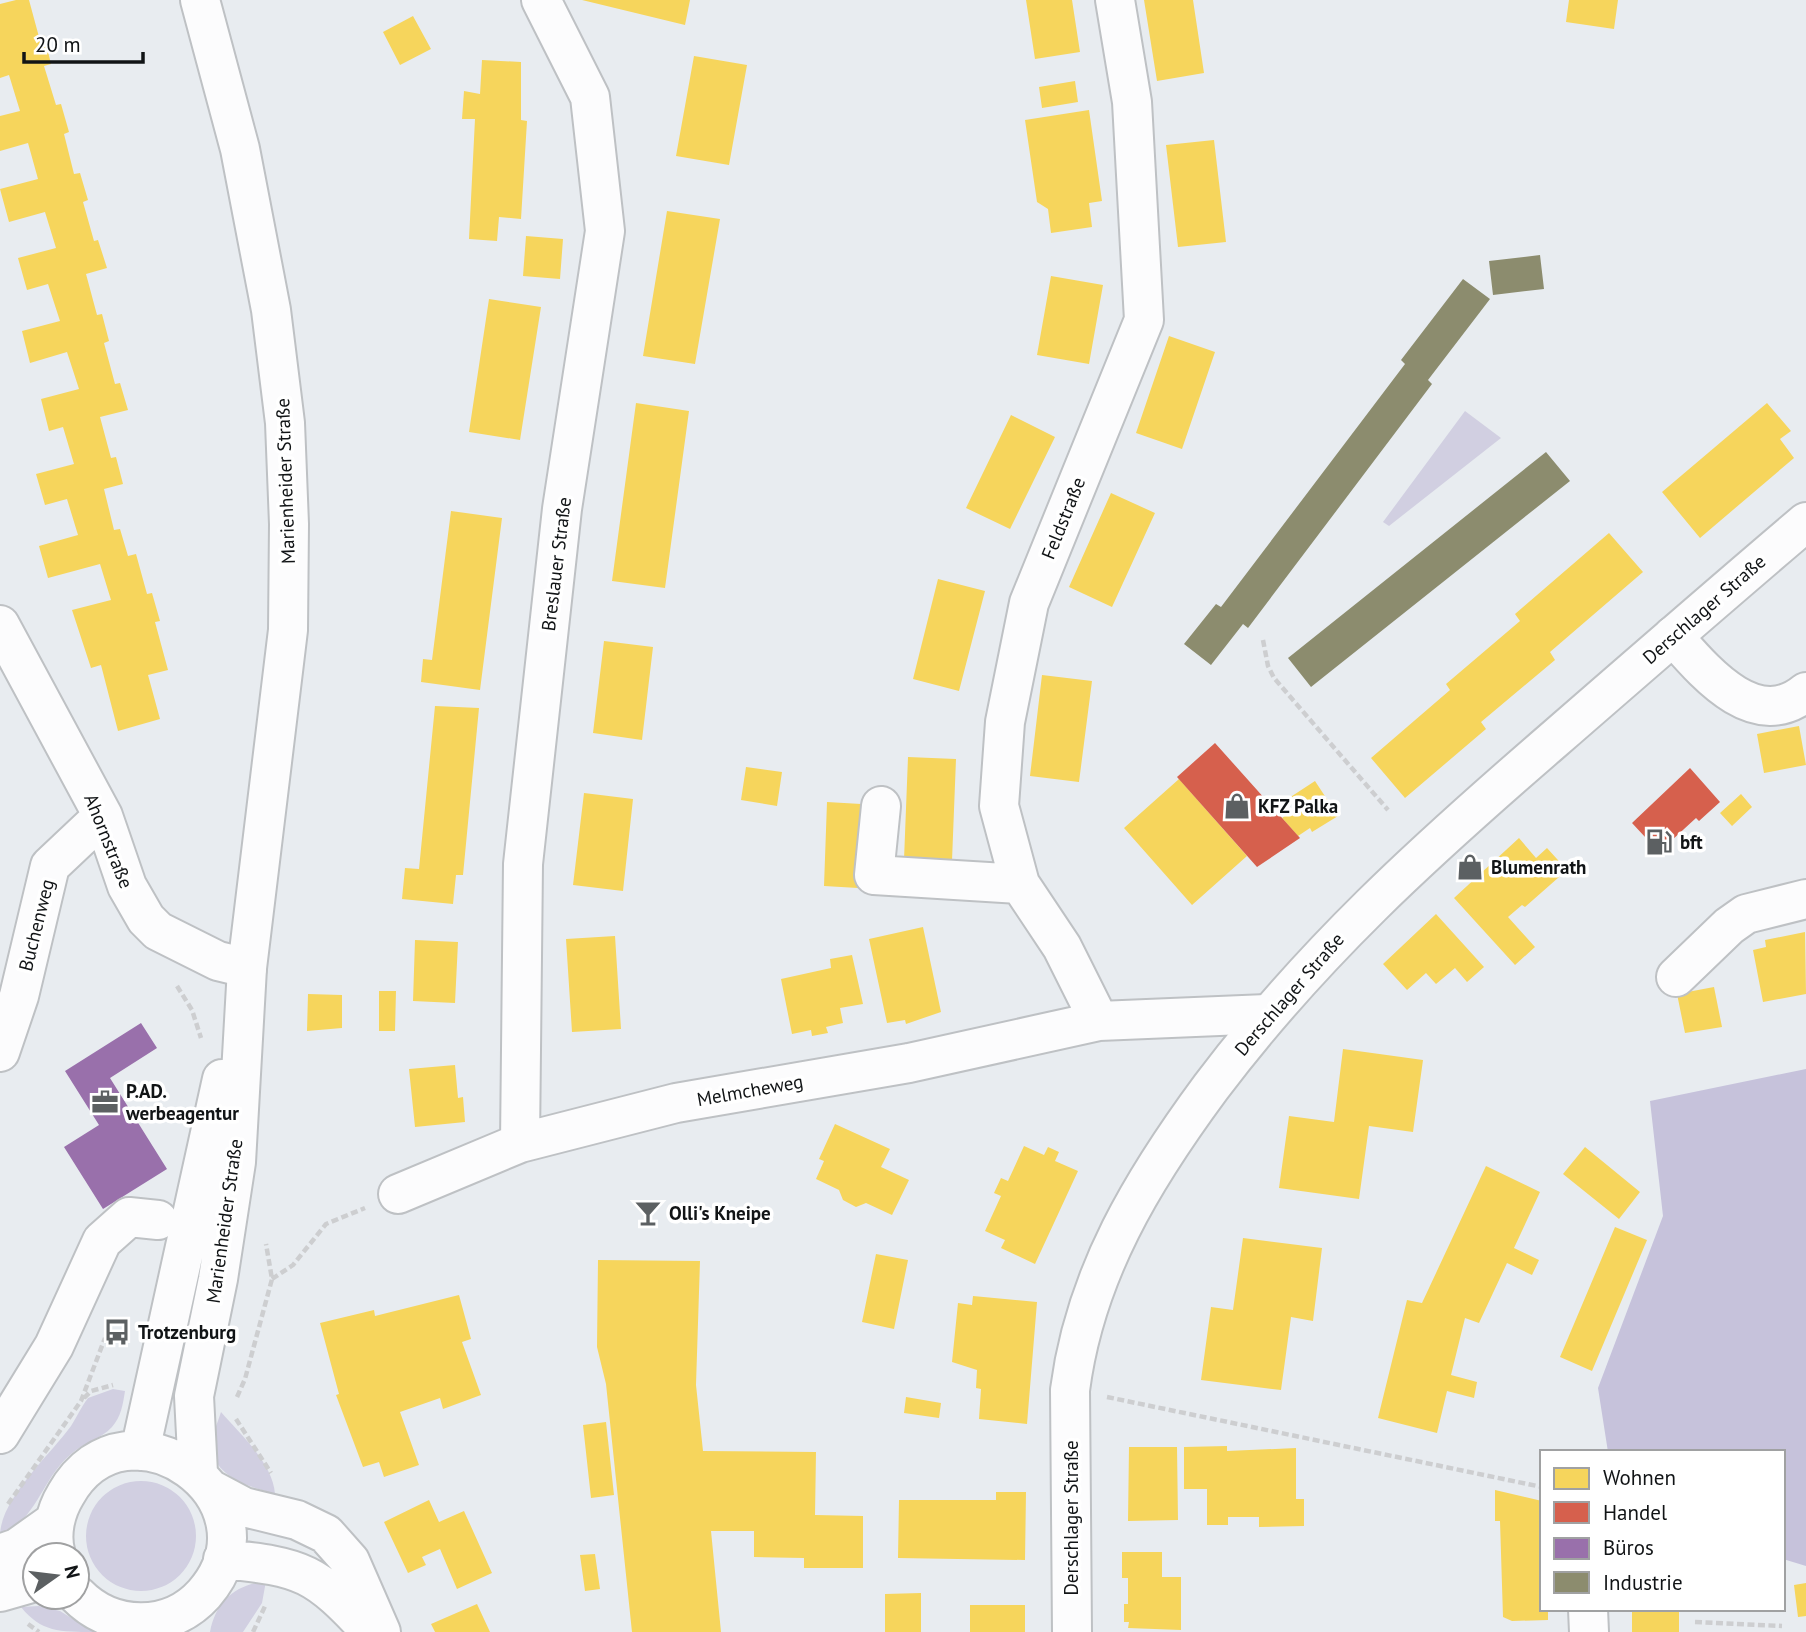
<svg xmlns="http://www.w3.org/2000/svg" width="1806" height="1632" font-family="'PT Sans',sans-serif">
<style>
.green{fill:#d1cfe1}
.forest{fill:#c6c2db}
.homes{fill:#f6d55c}
.shops{fill:#d6604d}
.offices{fill:#9970ab}
.industry{fill:#8c8c6e}
.lines{fill:none;stroke-linecap:round;stroke-linejoin:round}
.minor-casing{stroke:#bec1c4;stroke-width:42}
.major-casing{stroke:#bec1c4;stroke-width:42}
.path{stroke:#cdced0;stroke-width:4.5;stroke-dasharray:7 3.5;stroke-linecap:butt}
.minor{stroke:#fcfcfd;stroke-width:38}
.major{stroke:#fcfcfd;stroke-width:38}
.labels{text-anchor:middle;dominant-baseline:central;stroke-width:7;stroke-linejoin:round;paint-order:stroke}
.street-label{font-size:19px;fill:#111416;stroke:#fff}
.poi-label{font-size:19px;font-weight:bold;fill:#111416;stroke:#fff;text-anchor:start}
</style>
<rect width="100%" height="100%" fill="#e8ecf0"/>
<path class="green" d="M1465 411 1501 438 1389 526 1383 522Z
M113 1389 125 1391C123 1404 121 1417 112 1427 101 1439 83 1443 71 1454 42 1478 37 1520 0 1536 0 1499 50 1455 71 1426 77 1417 81 1407 88 1398Z
M221 1412C240 1434 273 1463 275 1494 251 1487 212 1477 212 1445 212 1434 218 1422 221 1412Z
M86 1536a55 55 0 1 1 110 0a55 55 0 1 1-110 0Z
M266 1581 262 1603 243 1632H210C216 1601 235 1585 266 1581Z
M39 1606 60 1611 94 1632C60 1632 41 1632 21 1607Z"/>
<path class="forest" d="M1806 1069V1566L1783 1559V1452H1608L1598 1388 1663 1216 1650 1101Z"/>
<path class="homes" d="M16 0H29L39 37 44 35 51 64 44 66 56 105 61 104 69 132 64 134 74 174 80 173 88 200 83 202 94 241 98 240 107 268 86 274 97 315 102 314 109 341 104 343 115 384 120 383 128 410 100 417 111 458 116 457 123 484 104 489 114 530 120 529 128 556 136 554 147 594 152 593 160 621 155 622 168 670 148 675 160 719 118 731 101 665 91 668 72 610 111 600 100 564 48 578 39 546 78 535 67 499 45 505 36 474 74 464 63 427 49 431 41 399 79 389 67 352 30 363 22 331 60 321 48 284 27 290 18 258 56 248 45 212 9 222 0 189 38 179 28 143 0 151V116L20 111 9 75 0 78V4Z
M582 0H690L685 25Z
M1026 0H1072L1080 52 1035 59Z
M1144 0H1193L1204 73 1157 81Z
M1569 0H1618L1614 29 1566 22Z
M413 16 431 49 400 65 383 32Z
M694 56 747 65 729 165 676 156Z
M482 60 521 62V120L527 121 521 219 499 217 497 241 469 239 475 119H462L464 91 480 94Z
M1075 81 1078 102 1042 108 1039 87Z
M1089 110 1102 201 1089 203 1092 227 1051 233 1048 209 1037 202 1025 120Z
M1214 140 1226 242 1178 247 1166 145Z
M667 211 720 219 695 364 643 356Z
M526 236 563 239 560 279 523 276Z
M1051 276 1103 285 1089 364 1037 355Z
M489 299 541 307 520 440 469 432Z
M1169 336 1215 352 1182 449 1136 433Z
M636 403 689 411 665 588 612 581Z
M1767 403 1791 431 1780 439 1794 458 1700 538 1662 492Z
M1011 415 1055 437 1010 529 966 508Z
M1111 493 1155 513 1112 607 1069 587Z
M451 511 502 518 480 690 421 682 423 659 432 660Z
M1609 533 1643 572 1550 652 1555 660 1481 722 1486 729 1405 798 1371 758 1450 690 1446 684 1520 621 1515 614Z
M938 579 985 591 959 691 913 679Z
M604 641 653 647 642 740 593 733Z
M1042 675 1092 681 1079 782 1030 776Z
M435 706 479 708 463 875H456L453 904 402 899 405 868 419 869Z
M1799 726 1806 765 1764 773 1757 734Z
M908 757 956 759 952 861 904 860Z
M746 767 782 772 777 806 741 800Z
M1179 779 1247 856 1192 905 1124 828Z
M1315 781 1338 816 1312 832 1310 828 1298 836 1282 818 1296 808 1289 798Z
M584 793 633 799 623 891 573 885Z
M1741 794 1752 807 1732 826 1720 813Z
M827 802 861 804 858 888 824 886Z
M1519 838 1536 858 1547 848 1567 870 1525 907 1522 905 1508 917 1535 947 1515 965 1454 898Z
M1436 914 1484 967 1467 982 1455 968 1436 984 1426 973 1407 990 1383 964Z
M923 927 941 1012 906 1024 905 1020 887 1023 869 939Z
M1805 932 1806 994 1763 1002 1753 950 1766 947 1765 940Z
M615 936 621 1029 572 1032 566 939Z
M415 940 458 942 455 1003 413 1001Z
M852 955 863 1004 840 1008 843 1023 826 1027 828 1033 812 1036 811 1030 792 1034 781 979 831 968 830 959Z
M1714 987 1722 1027 1685 1033 1677 994Z
M379 991H396L395 1031H379Z
M308 994 342 995V1028L307 1031Z
M1343 1049 1423 1060 1413 1132 1369 1126 1359 1199 1279 1188 1289 1116 1334 1122Z
M455 1065 458 1098 463 1097 465 1122 415 1127 409 1069Z
M835 1124 890 1149 881 1167 909 1180 892 1215 866 1203 856 1207 843 1200 839 1190 816 1179 824 1161 819 1159Z
M1024 1146 1044 1155 1048 1147 1059 1152 1055 1161 1078 1171 1035 1264 1001 1248 1005 1240 985 1231 1001 1196 994 1193 1001 1178 1008 1181Z
M1585 1147 1640 1192 1619 1219 1563 1174Z
M1486 1166 1540 1192 1514 1248 1539 1260 1532 1275 1507 1263 1479 1323 1465 1318 1451 1375 1477 1382 1474 1398 1447 1391 1437 1433 1378 1418 1407 1300 1422 1303Z
M1615 1227 1647 1240 1592 1371 1560 1357Z
M1243 1238 1322 1248 1313 1321 1291 1317 1281 1390 1201 1380 1211 1307 1233 1310Z
M876 1254 908 1260 894 1329 862 1322Z
M598 1260 700 1261 696 1385 703 1451 816 1452 815 1515 863 1516V1568H804V1558L754 1557V1531H711L721 1632H632L606 1384 597 1347Z
M459 1295 471 1339 462 1342 481 1395 443 1409 440 1398 400 1412 419 1465 384 1477 379 1462 363 1467 336 1395 339 1394 320 1323 374 1310 375 1316Z
M973 1296 1037 1302 1027 1424 979 1419 981 1389 976 1388 977 1370 952 1362 958 1303 972 1305Z
M906 1397 941 1403 939 1418 904 1413Z
M606 1422 614 1495 591 1498 583 1425Z
M1227 1446V1451L1296 1448V1499H1304V1526L1259 1527V1517H1228V1525H1207V1489H1184V1447Z
M1129 1447H1177L1178 1520 1128 1521Z
M1495 1490 1542 1501V1609H1548V1620L1512 1621 1503 1617 1500 1521H1495Z
M996 1492H1026L1025 1560 898 1558 899 1500H996Z
M429 1500 439 1522 464 1511 492 1573 457 1589 440 1549 422 1557 426 1565 408 1573 384 1522Z
M1122 1552H1162V1577H1181V1630L1128 1628 1129 1622H1124V1604H1128V1578H1122Z
M595 1554 600 1589 585 1591 580 1555Z
M1806 1583V1616L1798 1617 1794 1585Z
M921 1593V1632H885V1594Z
M477 1604 490 1632H435L431 1624Z
M970 1605H1025V1632H970Z
M1632 1609H1679V1632H1632Z"/>
<path class="shops" d="M1215 743 1300 838 1257 867 1177 777Z
M1690 768 1720 802 1699 821 1696 818 1659 852 1632 823Z"/>
<path class="offices" d="M141 1023 157 1048 110 1078 167 1169 103 1209 64 1147 99 1125 65 1071Z"/>
<path class="industry" d="M1540 255 1544 289 1493 295 1489 261Z
M1463 279 1490 299 1428 380 1432 384 1248 628 1243 624 1211 665 1184 644 1216 604 1221 607 1405 364 1401 360Z
M1546 452 1570 481 1311 687 1288 658Z"/>
<g class="lines">
<g class="minor-casing">
<path id="minor" d="M0 625 103 816 127 886 146 919 158 931 218 961 247 968
M1673 636C1704 671 1755 734 1806 692
M881 806 874 875 1020 884
M1676 977 1729 926 1746 914 1806 899
M1099 1021 1062 947 1020 884 999 806 1005 722 1029 603 1144 320 1132 102 1115 0
M0 1052 19 996 50 866 103 816
M520 1143 523 864 562 509 605 231 590 97 541 0
M398 1194 520 1143 676 1103 909 1063 1099 1021 1267 1014
M0 1434 54 1346 102 1241 129 1217 158 1220
M1588 1609 1589 1632"/>
</g>
<g class="major-casing">
<path id="major" d="M140 1451 222 1079
M198 1473 194 1396 218 1279 236 1162 247 968 288 630 289 524 285 423 271 310 240 149 200 0
M212 1490 244 1507 297 1520 326 1534 350 1561 381 1632
M0 1554 17 1548 55 1521
M56 1555C50 1535 55 1512 66 1494 127 1387 286 1500 204 1594 170 1632 112 1631 77 1595
M223 1559C304 1567 315 1572 371 1632
M0 1592 35 1582
M1072 1632 1070 1390C1085 1274 1143 1179 1211 1087 1312 953 1424 852 1550 743 1635 669 1720 595 1806 522"/>
</g>
<path class="path" d="M1263 640 1268 666 1274 678 1388 810
M177 986 192 1010 201 1038
M272 1279 293 1265 326 1224 365 1208
M237 1397 245 1379 272 1279 266 1244
M1107 1397 1542 1487
M84 1398 91 1391 113 1385
M236 1419 271 1473
M8 1504 81 1401 105 1338
M1695 1622 1782 1626
M28 1624 39 1632
M253 1632 266 1604"/>
<use href="#minor" class="minor"/>
<use href="#major" class="major"/>
</g>
<defs>
<g id="shop-bare" transform="scale(2.1)"><path d="M-5-2.5h2.3a2.7 3.5 0 0 1 5.4 0H5L5.5 6h-11ZM-1.5-2.5h3a1.5 2.3 0 0 0-3 0Z" fill="#5c6062" stroke="#fff" stroke-width="2.5" paint-order="stroke"/></g>
<g id="fuel-bare" transform="scale(2.1)"><path d="M-5.5-6h7V0h2V4h1.3V-2.5L3-4.5l.8-.8L6-3V5H2.5V1h-1V6h-7ZM-4.2-4.7v3.2H.2V-4.7Z" fill="#5c6062" stroke="#fff" stroke-width="2.5" paint-order="stroke"/></g>
<g id="office-bare" transform="scale(2.1)"><path d="M-6-3h4V-5.5h4V-3h4V5H-6ZM-1-4.5V-3h2v-1.5ZM-6 0V1H6V0Z" fill="#5c6062" stroke="#fff" stroke-width="2.5" paint-order="stroke"/></g>
<g id="bar-bare" transform="scale(2.1)"><path d="M-6-5H6L.8 .8V4.5H3.5V6h-7V4.5H-.8V.8Z" fill="#5c6062" stroke="#fff" stroke-width="2.5" paint-order="stroke"/></g>
<g id="bus-bare" transform="scale(2.1)"><path d="M-5-6H5V4H4V6H2V4H-2V6H-4V4H-5ZM-3.5-4V0h7V-4ZM-3.5 1.2v1.5H-2V1.2ZM2 1.2v1.5H3.5V1.2Z" fill="#5c6062" stroke="#fff" stroke-width="2.5" paint-order="stroke"/></g>
</defs>
<g fill-rule="evenodd">
<use href="#shop-bare" x="1237" y="806"/>
<use href="#fuel-bare" x="1659" y="842"/>
<use href="#shop-bare" x="1470" y="867"/>
<use href="#office-bare" x="105" y="1102"/>
<use href="#bar-bare" x="648" y="1213"/>
<use href="#bus-bare" x="117" y="1332"/>
</g>
<g class="labels">
<g class="street-label">
<text transform="translate(285 481) rotate(-92)">Marienheider Straße</text>
<text transform="translate(1063 518) rotate(-68)">Feldstraße</text>
<text transform="translate(556 564) rotate(-83)">Breslauer Straße</text>
<text transform="translate(1704 609) rotate(-41)">Derschlager Straße</text>
<text transform="translate(109 841) rotate(68)">Ahornstraße</text>
<text transform="translate(36 925) rotate(-76)">Buchenweg</text>
<text transform="translate(1289 994) rotate(-49)">Derschlager Straße</text>
<text transform="translate(750 1090) rotate(-10)">Melmcheweg</text>
<text transform="translate(224 1221) rotate(-82)">Marienheider Straße</text>
<text transform="translate(1071 1518) rotate(-90)">Derschlager Straße</text>
</g>
<g class="poi-label">
<text x="1258" y="806">KFZ Palka</text>
<text x="1680" y="842">bft</text>
<text x="1491" y="867">Blumenrath</text>
<text x="126" y="1091">P.AD.<tspan x="126" dy="22">werbeagentur</tspan></text>
<text x="669" y="1213">Olli's Kneipe</text>
<text x="138" y="1332">Trotzenburg</text>
</g>
</g>
<rect x="1540" y="1450" width="245" height="161" fill="#ffffff" stroke="#a0a1a2" stroke-width="2"/>
<rect x="1554" y="1468" width="35" height="21" fill="#f6d55c" stroke="#a0a1a2" stroke-width="2"/>
<text x="1603" y="1485" font-size="21" fill="#111416">Wohnen</text>
<rect x="1554" y="1502" width="35" height="21" fill="#d6604d" stroke="#a0a1a2" stroke-width="2"/>
<text x="1603" y="1520" font-size="21" fill="#111416">Handel</text>
<rect x="1554" y="1538" width="35" height="21" fill="#9970ab" stroke="#a0a1a2" stroke-width="2"/>
<text x="1603" y="1555" font-size="21" fill="#111416">Büros</text>
<rect x="1554" y="1572" width="35" height="21" fill="#8c8c6e" stroke="#a0a1a2" stroke-width="2"/>
<text x="1603" y="1590" font-size="21" fill="#111416">Industrie</text>
<g transform="translate(56 1576) rotate(76)"><circle r="33" fill="#ffffff" stroke="#a0a1a2" stroke-width="2"/>
<path d="M0-5L12 26L0 18L-12 26Z" fill="#5c6062"/>
<text y="-10" font-size="19" font-weight="bold" text-anchor="middle" fill="#111416">N</text>
</g>
<path d="M24 52v10h119v-10" fill="none" stroke="#111416" stroke-width="3.5"/>
<text x="35" y="52" font-size="21" fill="#111416" stroke="#ffffff" stroke-width="5" paint-order="stroke">20 m</text>
</svg>
